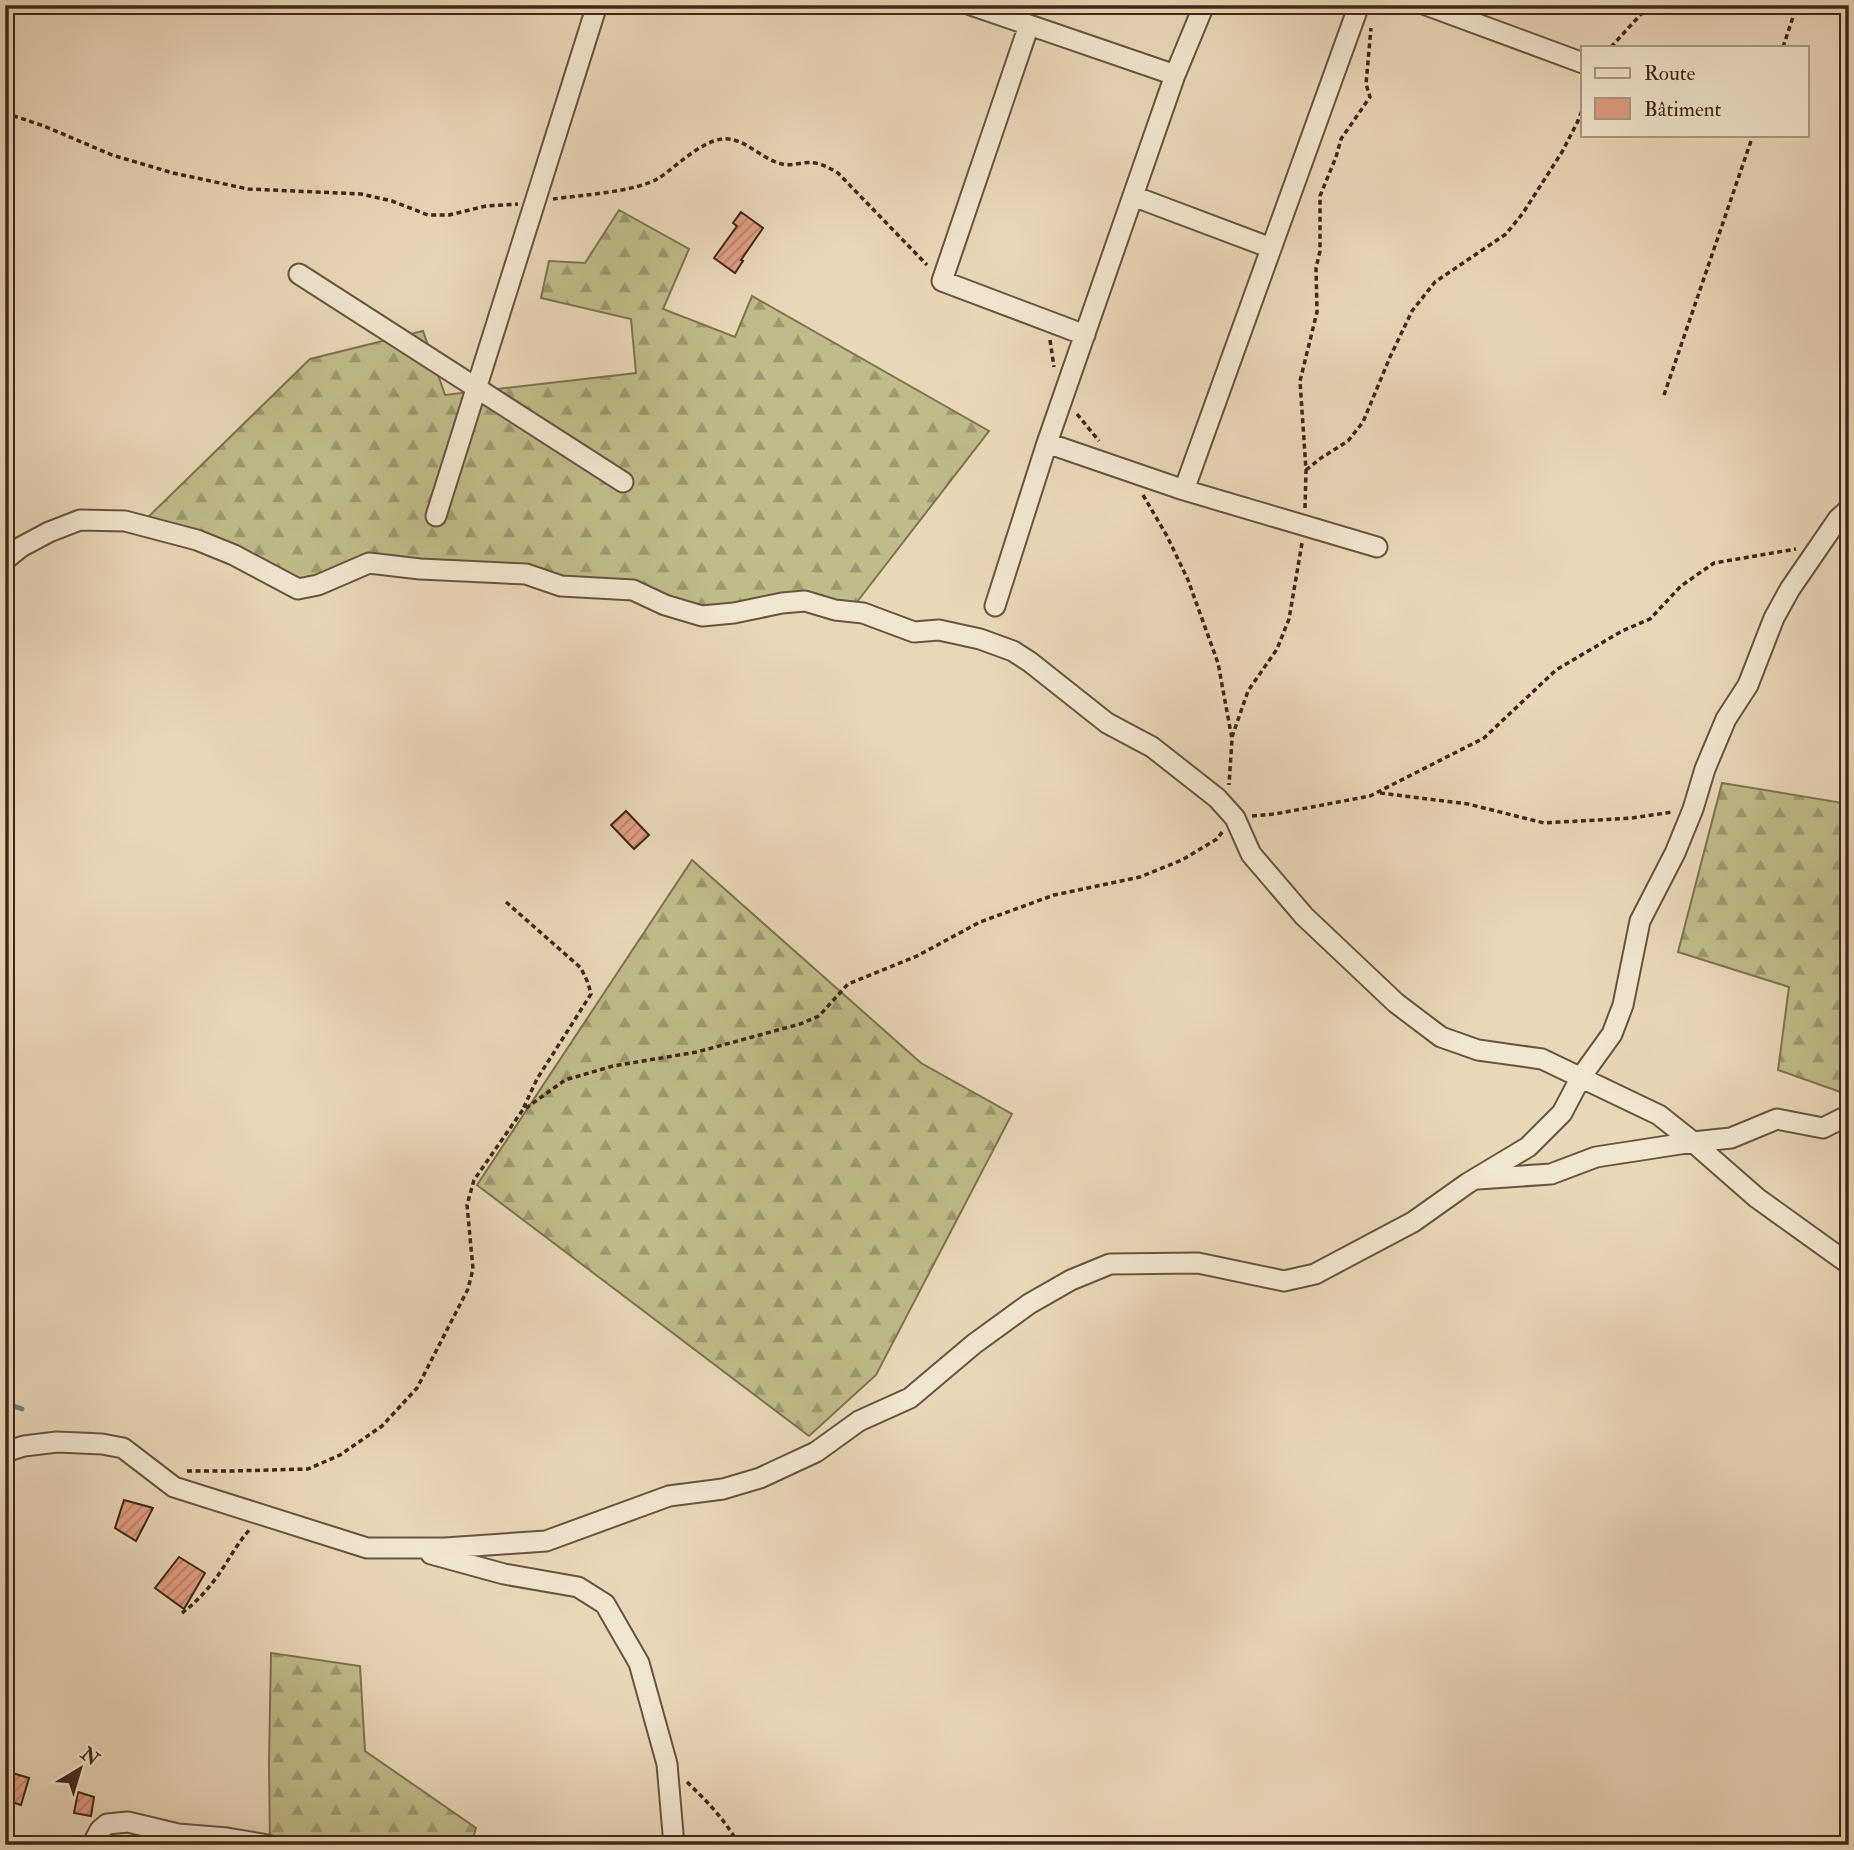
<svg xmlns="http://www.w3.org/2000/svg" width="1854" height="1850" font-family="'IM FELL Double Pica',serif">
<style>
.forest{fill:url(#forest-firs);stroke:#807252;stroke-width:2}
.lines{fill:none;stroke-linecap:round;stroke-linejoin:round}
.stream{stroke:#757f76;stroke-width:5}
.building{fill:url(#building-hatch);stroke:#40271a;stroke-width:2}
.street-casing{stroke:#6a5341;stroke-width:23}
.path{stroke:#40271a;stroke-width:3.5;stroke-dasharray:5 3.5;stroke-linecap:butt}
.street{stroke:#f1e6d0;stroke-width:19}
</style>
<defs>
<pattern id="forest-firs" width="22" height="20" patternUnits="userSpaceOnUse" patternTransform="scale(1.75)"><rect width="22" height="20" fill="#bfbc89"/><path d="M5 1l3.5 6h-7zM16 11l3.5 6h-7z" fill="#9d996f"/></pattern>
<pattern id="building-hatch" width="6" height="6" patternUnits="userSpaceOnUse" patternTransform="scale(1.75)"><rect width="6" height="6" fill="#e29e82"/><path d="M-1 1l2-2M0 6l6-6M5 7l2-2" fill="none" stroke="#b9816a"/></pattern>
</defs>
<rect width="100%" height="100%" fill="#e9d8b7"/>
<filter id="stains"><feTurbulence type="fractalNoise" baseFrequency=".00286" numOctaves="4"/><feColorMatrix values="0 0 0 0 .2 0 0 0 0 .09 0 0 0 0 .02 0 0 0 .5 -.17"/></filter>
<radialGradient id="worn" r=".72"><stop offset=".6" stop-color="#630" stop-opacity="0"/><stop offset="1" stop-color="#630" stop-opacity=".3"/></radialGradient>
<path class="forest" d="M619 210 689 249 663 309 735 337 752 296 989 431 850 611 805 601 702 616 633 590 369 563 318 585 140 525 310 359 423 331 445 395 636 373 631 319 541 298 549 261 585 263Z
M1722 783 1849 804V1095L1778 1070 1789 987 1678 952Z
M692 860 921 1063 1012 1114 876 1375 809 1436 477 1185Z
M271 1653 360 1666 365 1751 476 1828 471 1845H270L269 1762Z"/>
<g class="lines">
<path class="stream" d="M5 1403 22 1409"/>
</g>
<path class="building" d="M741 212 763 228 741 260 743 261 735 273 714 258 737 226 733 223Z
M626 811 649 835 634 849 611 825Z
M124 1500 153 1508 136 1541 115 1528Z
M179 1557 205 1573 184 1609 155 1588Z
M9 1772 29 1778 21 1805 5 1800V1784Z
M78 1792 94 1797 91 1816 74 1813Z"/>
<g class="lines">
<g class="street-casing">
<path id="street" d="M971 5 1175 75
M1426 5 1583 63
M1029 25 942 281 1085 335
M1133 196 1271 248
M299 274 623 482
M1047 443 1184 490 1377 547
M1184 490 1359 5
M436 516 597 5
M5 560 21 547 49 532 80 520 125 521 197 540 234 555 298 589 318 585 369 563 420 569 526 574 561 586 633 590 665 605 702 616 734 613 782 603 805 601 835 610 863 613 914 632 939 630 980 639 1013 651 1030 662 1107 723 1152 747 1217 798 1235 818 1251 854 1304 916 1396 1003 1441 1037 1478 1050 1542 1059 1659 1115 1693 1142 1757 1198 1849 1264
M995 606 1047 443 1175 75 1204 5
M1478 1179 1551 1174 1596 1157 1693 1142 1731 1138 1777 1119 1823 1128 1849 1115
M5 1452 24 1446 57 1442 102 1444 123 1448 174 1487 367 1548H445L546 1541 669 1496 723 1489 760 1478 816 1452 859 1421 910 1398 974 1344 1029 1304 1071 1280 1110 1264 1198 1263 1284 1281 1315 1274 1413 1222 1468 1183 1528 1147 1562 1113 1581 1077 1612 1034 1623 1005 1640 921 1675 853 1693 809 1705 769 1726 719 1748 685 1774 618 1790 589 1838 519 1849 509
M431 1554 504 1574 578 1587 605 1604 639 1663 667 1764 674 1845
M92 1845 100 1830 107 1824 128 1822 178 1834 227 1838 268 1845"/>
</g>
<path class="path" d="M1611 47 1643 12 1653 5
M1783 47 1797 5
M5 113 44 126 112 155 173 173 248 189 361 194 392 201 428 215H449L486 206 518 204
M553 199C581 195 636 192 659 178 679 165 709 132 734 140 750 144 764 160 782 164 788 166 796 164 803 163 817 161 826 166 838 173L927 265
M1050 340 1054 367
M1664 395 1753 135
M1077 414 1099 441
M1306 470 1321 458 1348 441 1363 422 1390 357 1412 311 1435 282 1506 234 1523 213 1562 152 1577 123 1583 108
M1143 495 1167 536 1188 580 1218 663 1232 739 1229 785
M1305 508 1306 470 1300 381 1317 312 1316 268 1320 251V196L1336 157 1341 139 1370 97 1366 84 1371 28
M1232 737 1248 691 1277 649 1289 619 1302 543
M1380 793 1468 804 1544 823 1632 818 1673 812
M1252 816 1275 814 1370 796 1484 738 1556 670 1622 631 1650 619 1681 586 1714 563 1796 549
M506 902 581 968 588 983 591 994 537 1079 523 1109
M187 1471H231L308 1469 340 1455 382 1426 417 1388 468 1289 473 1269 467 1205 474 1180 522 1111 565 1080 613 1066 697 1052 800 1024 819 1016 848 984 917 956 980 922 1054 895 1140 877 1182 860 1217 839 1223 831
M182 1613C197 1602 211 1586 221 1571 231 1556 239 1541 251 1528
M687 1782C707 1801 726 1821 739 1845"/>
<use href="#street" class="street"/>
</g>
<rect width="1854" height="1850" fill="none" stroke="#e9d8b7" stroke-width="28"/>
<rect x="7" y="7" width="1840" height="1836" fill="none" stroke="#40271a" stroke-width="3.5"/>
<rect x="14" y="14" width="1826" height="1822" fill="none" stroke="#40271a" stroke-width="2"/>
<rect x="1581" y="46" width="228" height="91" fill="#f1e6d0" stroke="#aa9a87" stroke-width="2"/>
<rect x="1595" y="68" width="35" height="10" fill="#f1e6d0" stroke="#aa9a87" stroke-width="2"/>
<text x="1644" y="80" font-size="21" fill="#40271a">Route</text>
<rect x="1595" y="98" width="35" height="21" fill="#e29e82" stroke="#aa9a87" stroke-width="2"/>
<text x="1644" y="116" font-size="21" fill="#40271a">Bâtiment</text>
<g transform="translate(80 1769) rotate(38)" stroke="#f1e6d0" stroke-width="5" paint-order="stroke">
<path d="M0-5L12 26L0 18L-12 26Z" fill="#40271a"/>
<text y="-10" font-size="19" font-weight="bold" text-anchor="middle" fill="#40271a">N</text>
</g>
<rect width="100%" height="100%" filter="url(#stains)"/>
<rect width="100%" height="100%" fill="url(#worn)"/>
</svg>
